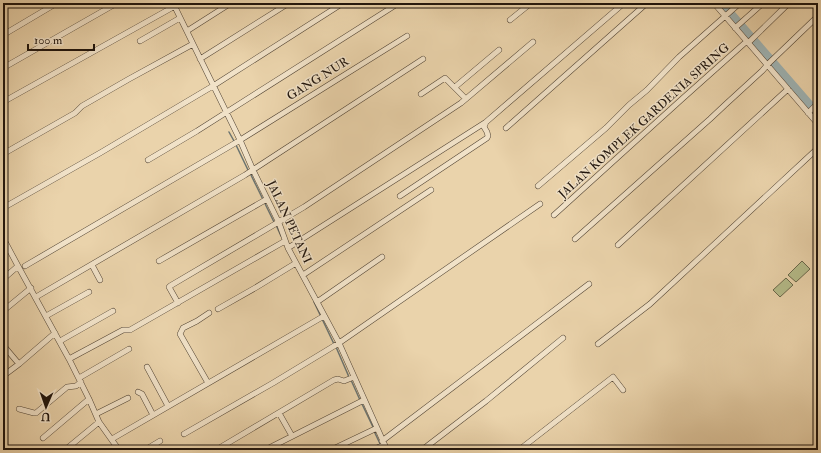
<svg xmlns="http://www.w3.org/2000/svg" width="821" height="453" font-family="'IM FELL Double Pica',serif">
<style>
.pitch{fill:#b5bc8a;stroke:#6a684b}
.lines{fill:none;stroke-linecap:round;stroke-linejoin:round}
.stream{stroke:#6b7471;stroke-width:1.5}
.river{stroke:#9eb4b5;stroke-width:8}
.minor-casing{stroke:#524434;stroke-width:6}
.minor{stroke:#f1e2c8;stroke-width:5}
.labels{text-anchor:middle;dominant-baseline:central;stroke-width:3;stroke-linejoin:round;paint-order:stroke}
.street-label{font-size:12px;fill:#1f140c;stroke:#f1e2c8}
</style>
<rect width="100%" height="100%" fill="#ead3ab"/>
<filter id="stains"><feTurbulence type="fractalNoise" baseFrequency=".005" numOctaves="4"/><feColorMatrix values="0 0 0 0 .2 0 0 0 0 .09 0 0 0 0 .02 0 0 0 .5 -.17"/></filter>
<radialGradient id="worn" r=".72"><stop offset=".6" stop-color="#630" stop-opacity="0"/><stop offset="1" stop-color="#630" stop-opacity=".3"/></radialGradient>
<path class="pitch" d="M802 261 810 269 796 282 788 275Z
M786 278 793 285 780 297 773 290Z"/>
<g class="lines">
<path class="stream" d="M229 132 234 141
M236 145 248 170
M250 173 274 222
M276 225 281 236
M314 302 334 344
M336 347 349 377
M351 380 360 400
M362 404 373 427
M374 431 383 450"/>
<path class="river" d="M722 3 818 114"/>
<g class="minor-casing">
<path id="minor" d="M173 3 240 140 253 170 279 223 288 248 339 343 387 450
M714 3 818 124
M3 4 5 3
M510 20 531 3
M735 28 763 3
M187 31 231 3
M3 35 57 3
M140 41 180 18
M748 43 789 3
M200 59 289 3
M3 68 117 3
M455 87 499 50
M421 94 445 78 466 99
M3 102 175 6
M808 113 818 103
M506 128 647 3
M3 154 75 113 82 106 129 79 193 44
M148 160 197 131 394 6
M538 186 606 128 629 105 647 90 679 57 740 3
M400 196 487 138 488 136 487 132 484 127 486 122 624 3
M3 208 100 153 213 86 343 3
M554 215 682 99 747 41
M3 238 18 266
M575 239 710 119 726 104 762 71 769 63 818 16
M618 245 788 89
M288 248 486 122
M159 261 267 199
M92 265 100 280
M25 266 237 142 407 36
M303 275 431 190
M3 279 18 266 69 359 89 399 99 422 119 450
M36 297 245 175 423 59
M317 302 382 257
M178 303 169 287 170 286 304 207 461 103 533 42
M218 309 255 288 296 263
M3 311 31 288
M46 316 89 292
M60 341 113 311
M598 344 650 304 818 148
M3 345 19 364 55 333
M69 359 123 330H130L285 241
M147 367 168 406
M3 376 19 364
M79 378 129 349
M208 383 180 334 183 328 197 321 209 313
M138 392 142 394 153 415
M19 409 34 413H36L67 387 76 386 81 382
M279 413 292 436
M96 414 128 398
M184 434 273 383 339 343 540 204
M43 438 89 399
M112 439 324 316
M382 441 589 284
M663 449 664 450
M65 450 99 422
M145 450 160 441
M216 450 334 380 338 379 344 381 354 377
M265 450 364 400
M331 450 377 428
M372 450 384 445
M422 450 486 401 563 338
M519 450 613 377 623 390"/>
</g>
<use href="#minor" class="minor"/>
</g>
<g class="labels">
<g class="street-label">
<text transform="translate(318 79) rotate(-32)">GANG NUR</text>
<text transform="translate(644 121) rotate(-42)">JALAN KOMPLEK GARDENIA SPRING</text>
<text transform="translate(289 222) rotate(65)">JALAN PETANI</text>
</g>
</g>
<rect width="821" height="453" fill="none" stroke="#ead3ab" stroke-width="16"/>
<rect x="4" y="4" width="813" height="445" fill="none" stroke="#1f140c" stroke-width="2"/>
<rect x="8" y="8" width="805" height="437" fill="none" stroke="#1f140c"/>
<g transform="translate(46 407) rotate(182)" stroke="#f1e2c8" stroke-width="3" paint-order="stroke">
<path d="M0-3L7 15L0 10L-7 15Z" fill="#1f140c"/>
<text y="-6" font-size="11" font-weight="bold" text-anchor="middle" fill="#1f140c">U</text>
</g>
<path d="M28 44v6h66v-6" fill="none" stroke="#1f140c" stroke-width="2"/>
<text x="34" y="44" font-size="12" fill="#1f140c" stroke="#f1e2c8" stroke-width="3" paint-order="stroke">100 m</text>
<rect width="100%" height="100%" filter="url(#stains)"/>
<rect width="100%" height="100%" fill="url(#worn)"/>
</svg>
